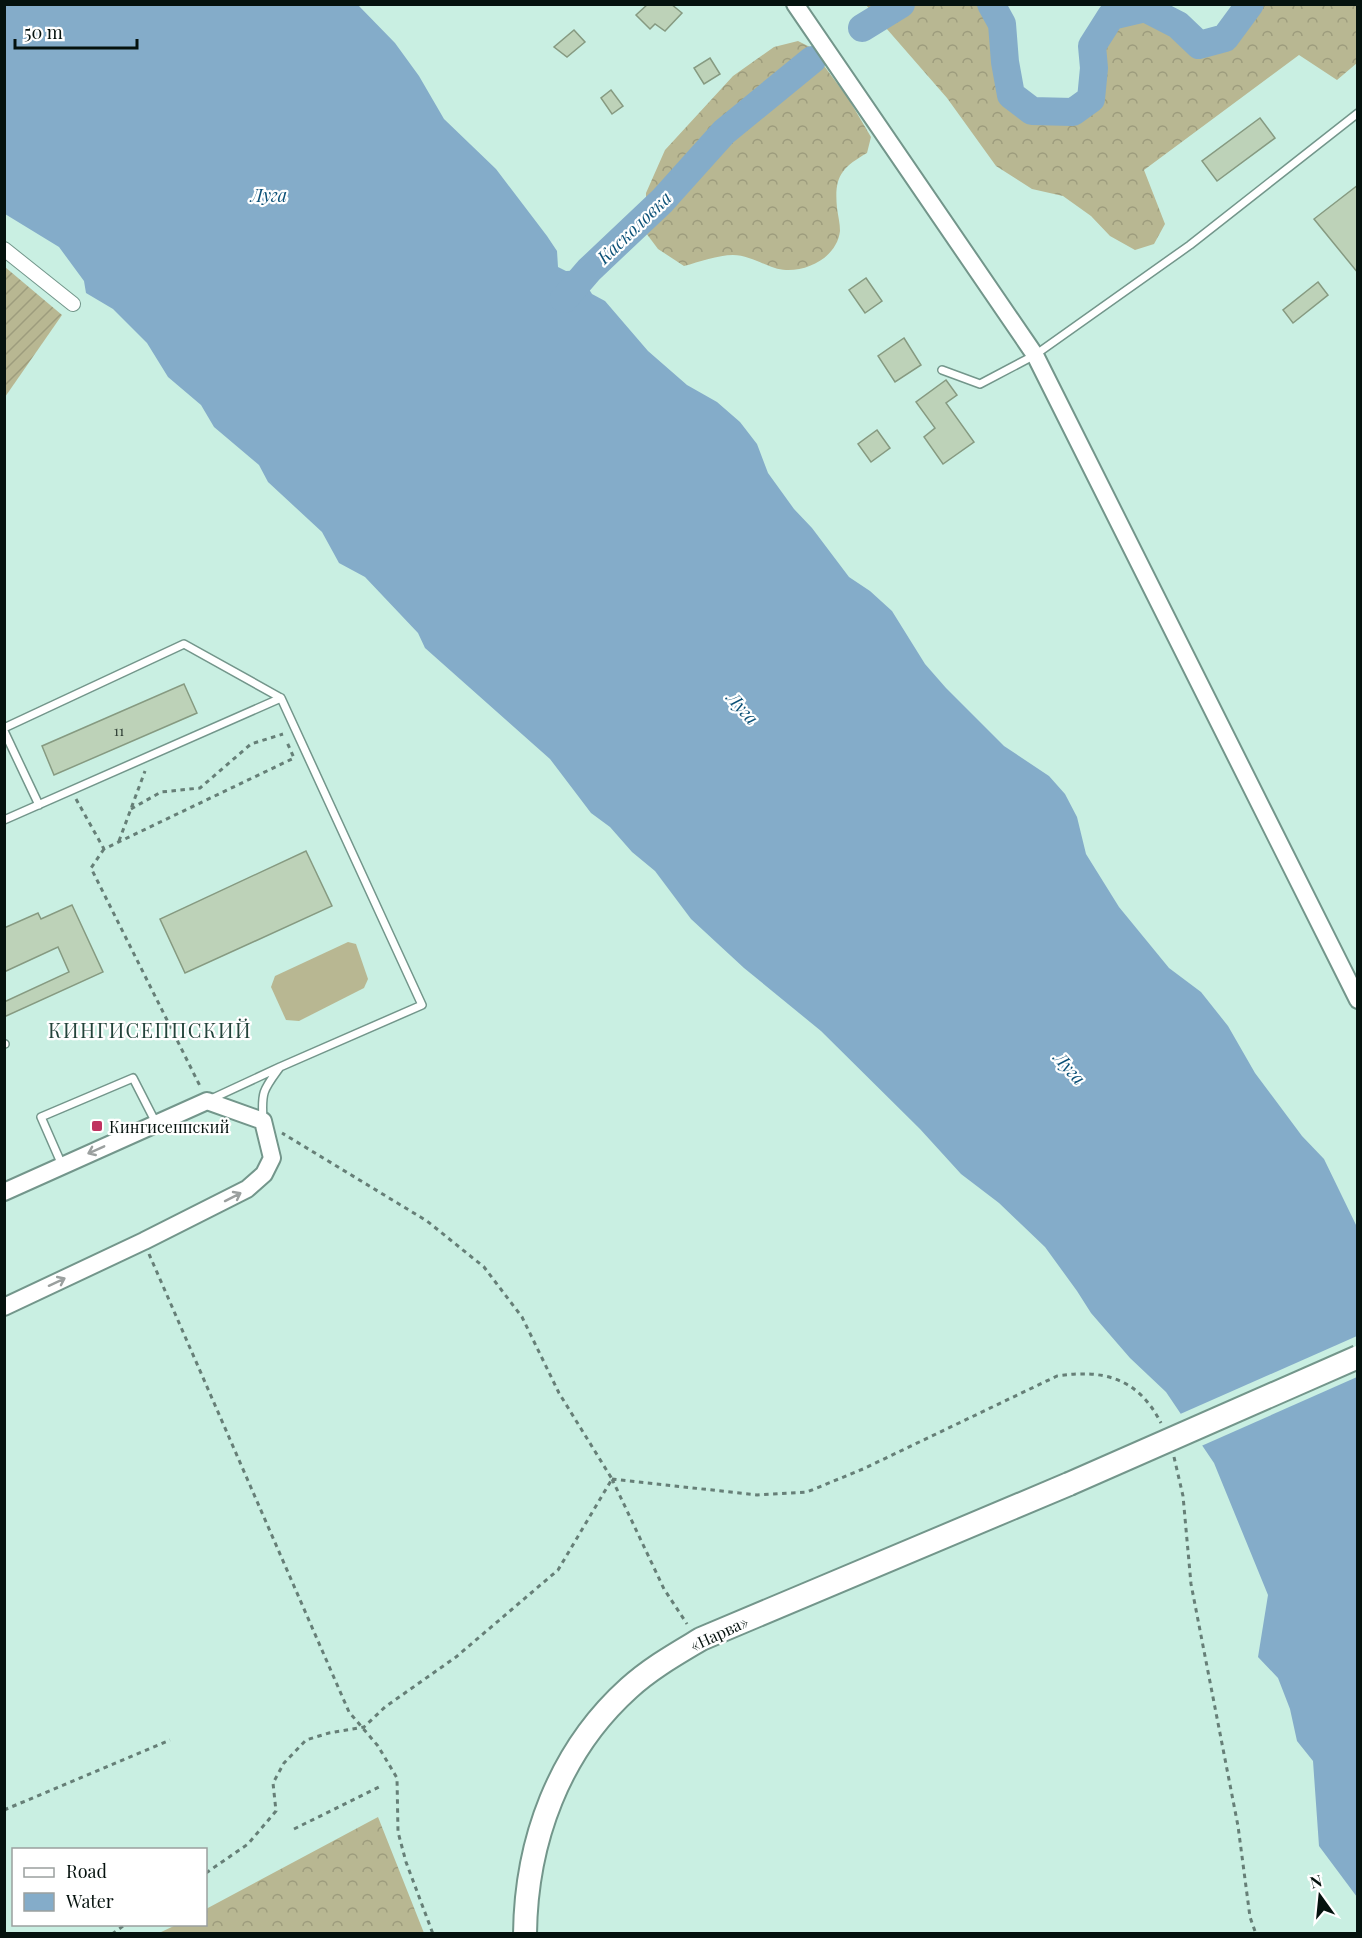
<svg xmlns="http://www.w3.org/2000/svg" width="1362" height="1938" font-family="'Playfair Display',serif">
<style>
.grass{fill:#b8b792}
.forest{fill:url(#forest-crowns)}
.garden{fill:url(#garden-furrows)}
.water{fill:#84acc9}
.pier{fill:#c9efe2}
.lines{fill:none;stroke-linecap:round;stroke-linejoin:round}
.river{stroke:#84acc9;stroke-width:28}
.building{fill:#bdd2b8;stroke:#869a81;stroke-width:1.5}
.service-casing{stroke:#73968b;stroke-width:10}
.minor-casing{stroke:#73968b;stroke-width:16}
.tertiary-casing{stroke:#73968b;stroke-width:20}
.trunk-casing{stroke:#73968b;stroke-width:26}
.path{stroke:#667f77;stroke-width:3;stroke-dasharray:4.5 4.5;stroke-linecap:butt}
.service{stroke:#fff;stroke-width:7}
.minor{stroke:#fff;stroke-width:14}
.tertiary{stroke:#fff;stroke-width:16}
.trunk{stroke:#fff;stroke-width:22}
.trunk-bridge-casing{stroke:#73968b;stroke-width:26;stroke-linecap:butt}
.trunk-bridge{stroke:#fff;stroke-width:22}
.oneway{stroke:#9ba09f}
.poi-dot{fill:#c0325f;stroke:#fff;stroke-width:2}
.labels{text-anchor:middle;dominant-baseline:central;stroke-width:4.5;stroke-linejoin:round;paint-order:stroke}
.number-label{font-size:14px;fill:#334238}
.poi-label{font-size:16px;fill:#05120e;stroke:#fff;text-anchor:start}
.street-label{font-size:16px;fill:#05120e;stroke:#fff}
.water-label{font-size:18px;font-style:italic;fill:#0d5278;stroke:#fff}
.quarter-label{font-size:20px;letter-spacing:1.5px;fill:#23433a;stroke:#fff}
</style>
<defs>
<pattern id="forest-crowns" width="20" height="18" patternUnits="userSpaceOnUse" patternTransform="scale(1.5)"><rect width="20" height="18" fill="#b8b792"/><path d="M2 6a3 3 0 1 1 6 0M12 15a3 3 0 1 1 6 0" fill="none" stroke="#9d9c7d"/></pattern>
<pattern id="garden-furrows" width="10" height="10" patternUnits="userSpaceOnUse" patternTransform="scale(1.5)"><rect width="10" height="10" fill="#b8b792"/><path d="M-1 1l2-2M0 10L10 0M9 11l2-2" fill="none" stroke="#9d9c7d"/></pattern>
</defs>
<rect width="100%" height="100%" fill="#c9efe2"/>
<path class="grass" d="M348 942 356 944 368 979 364 988 299 1021 286 1020 271 987 275 976Z"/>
<path class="forest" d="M866 5H991L1002 24 1005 62 1011 95 1033 111 1073 112 1091 99 1094 68 1092 46 1111 16 1145 8 1178 25 1199 45 1225 38 1250 5H1357V63L1337 80 1299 55 1144 170 1165 224 1154 244 1135 250 1110 236 1091 216 1063 196 1032 189 996 166 947 98Z
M798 41 810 47 848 98 871 137 867 153C841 168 834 177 837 208 838 216 840 223 840 231 837 256 810 271 786 270 770 270 752 255 733 255 718 255 699 262 684 266L658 249 646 233V193L665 150 733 76 774 47Z
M378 1817 424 1933H159L176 1925 206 1924V1909Z"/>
<path class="garden" d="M5 267 62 315 5 397Z"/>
<path class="water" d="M4 5H358L395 43 419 76 444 119 496 169 547 236 557 251 558 267 566 271 589 270 587 286 592 294 605 301 648 351 687 385 717 402 740 422 757 444 768 473 794 509 812 528 849 577 870 591 892 611 925 664 946 688 1004 746 1049 776 1065 794 1077 817 1086 854 1119 907 1169 968 1201 992 1228 1026 1255 1073 1302 1136 1324 1159 1357 1227V1897L1319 1846 1313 1761 1297 1741 1290 1709 1278 1678 1258 1657 1268 1595 1214 1463 1166 1392 1130 1358 1091 1313 1077 1291 1045 1247 999 1203 961 1174 920 1129 821 1031 744 968 691 919 655 871 632 852 610 827 591 813 550 759 425 648 418 633 365 577 339 563 322 532 268 482 259 465 214 427 201 405 168 377 147 343 113 309 86 293 84 281 59 247 5 214Z"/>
<path class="pier" d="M1357 1336V1377L1199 1447 1178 1415Z"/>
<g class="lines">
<path class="river" d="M991 4 1002 24 1005 62 1011 95 1032 111 1073 112 1091 99 1094 68 1092 46 1111 16 1145 8 1178 25 1199 45 1225 38 1250 4
M862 28 901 4
M564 299 589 270 662 201 724 132 812 60"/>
</g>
<path class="building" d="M648 4H671L682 13 665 31 655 24 650 29 636 15Z
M574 30 585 42 567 57 554 47Z
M710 58 720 74 704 84 694 68Z
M611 90 623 106 612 114 601 98Z
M1260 118 1275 138 1217 181 1202 161Z
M1358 185V273L1314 219Z
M866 278 882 301 865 313 849 290Z
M1318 282 1328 295 1293 323 1283 310Z
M904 338 921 365 895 382 878 356Z
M946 380 957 395 946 403 974 442 943 464 924 437 935 428 916 402Z
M877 430 890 448 871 462 858 444Z
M184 684 197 713 54 775 42 746Z
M306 851 332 906 185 973 160 919Z
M72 905 103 972 4 1017V1002L69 972 58 947 4 972V928L38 913 41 919Z"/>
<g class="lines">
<g class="service-casing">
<path id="service" d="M942 370 980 384 1035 355 1190 245 1358 113
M4 728 184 644 281 698
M4 731 39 805
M4 820 281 698 422 1005 280 1067
M4 1044H5
M209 1100 280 1067C264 1089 261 1091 263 1119
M62 1165 41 1117 133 1078 156 1123"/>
</g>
<g class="minor-casing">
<path id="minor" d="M4 249 73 304"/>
</g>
<g class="tertiary-casing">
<path id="tertiary" d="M795 4 1035 355 1358 1000
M4 1192 207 1101 263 1121 272 1158 264 1174 247 1189 144 1241 4 1307"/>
</g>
<g class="trunk-casing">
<path id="trunk" d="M525 1934C526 1841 559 1751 629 1688 651 1668 676 1654 701 1639L1069 1484"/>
</g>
<path class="path" d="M76 799 104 849 294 758 286 740
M131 809 161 792 200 788 251 744 283 734
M119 841 145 771
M104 849 91 868 201 1088
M149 1254 349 1712 378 1746 397 1778 398 1832 406 1862 433 1934
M1174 1457 1183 1496 1191 1584 1238 1826 1250 1917 1256 1934
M612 1479 757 1495 807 1492 863 1469 1057 1376C1104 1369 1138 1378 1161 1423
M612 1479 664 1589 687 1624
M4 1810 170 1740
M294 1829 381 1786
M206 1873 248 1844 276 1811 273 1783 284 1763 306 1740 329 1733 364 1727 385 1707 456 1657 558 1570 612 1479 559 1393 522 1317 484 1267 427 1221 282 1133
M112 1934 126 1924"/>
<use href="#service" class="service"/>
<use href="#minor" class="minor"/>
<use href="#tertiary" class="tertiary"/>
<use href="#trunk" class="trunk"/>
<g class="trunk-bridge-casing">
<path id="trunk-bridge" d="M1069 1484 1358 1357"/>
</g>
<use href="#trunk-bridge" class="trunk-bridge"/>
</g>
<defs><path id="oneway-shaft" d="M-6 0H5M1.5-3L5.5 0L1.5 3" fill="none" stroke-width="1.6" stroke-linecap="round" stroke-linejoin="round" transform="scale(1.5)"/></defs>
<g class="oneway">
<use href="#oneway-shaft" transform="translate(96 1150) rotate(156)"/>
<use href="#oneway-shaft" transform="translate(233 1197) rotate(-27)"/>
<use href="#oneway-shaft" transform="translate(57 1282) rotate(-25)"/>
</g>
<rect class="poi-dot" x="91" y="1120" width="12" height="12" rx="3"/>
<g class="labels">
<g class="number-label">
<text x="119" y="730">11</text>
</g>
<g class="poi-label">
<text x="109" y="1126">Кингисеппский</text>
</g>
<g class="street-label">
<text transform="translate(719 1633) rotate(-25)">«Нарва»</text>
</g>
<g class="water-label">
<text x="269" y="195">Луга</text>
<text transform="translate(634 227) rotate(-44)">Касколовка</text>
<text transform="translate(743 708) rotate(48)">Луга</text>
<text transform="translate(1070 1068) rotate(48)">Луга</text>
</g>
<g class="quarter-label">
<text x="150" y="1029">КИНГИСЕППСКИЙ</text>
</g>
</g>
<rect width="1362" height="1938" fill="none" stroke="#05120e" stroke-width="12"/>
<rect x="12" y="1848" width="195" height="78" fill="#ffffff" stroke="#9ba09f" stroke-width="1.5"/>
<rect x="24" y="1868" width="30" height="9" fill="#ffffff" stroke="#9ba09f" stroke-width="1.5"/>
<text x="66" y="1878" font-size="18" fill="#05120e">Road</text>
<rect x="24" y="1893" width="30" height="18" fill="#84acc9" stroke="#9ba09f" stroke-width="1.5"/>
<text x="66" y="1908" font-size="18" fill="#05120e">Water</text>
<g transform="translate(1320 1896) rotate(345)" stroke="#ffffff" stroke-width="4.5" paint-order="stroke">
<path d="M0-4.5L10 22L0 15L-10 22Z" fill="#05120e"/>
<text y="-9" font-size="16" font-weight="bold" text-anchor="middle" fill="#05120e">N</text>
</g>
<path d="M15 39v9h122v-9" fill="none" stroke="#05120e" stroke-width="3"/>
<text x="24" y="39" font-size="18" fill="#05120e" stroke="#ffffff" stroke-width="4.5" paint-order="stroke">50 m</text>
</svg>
